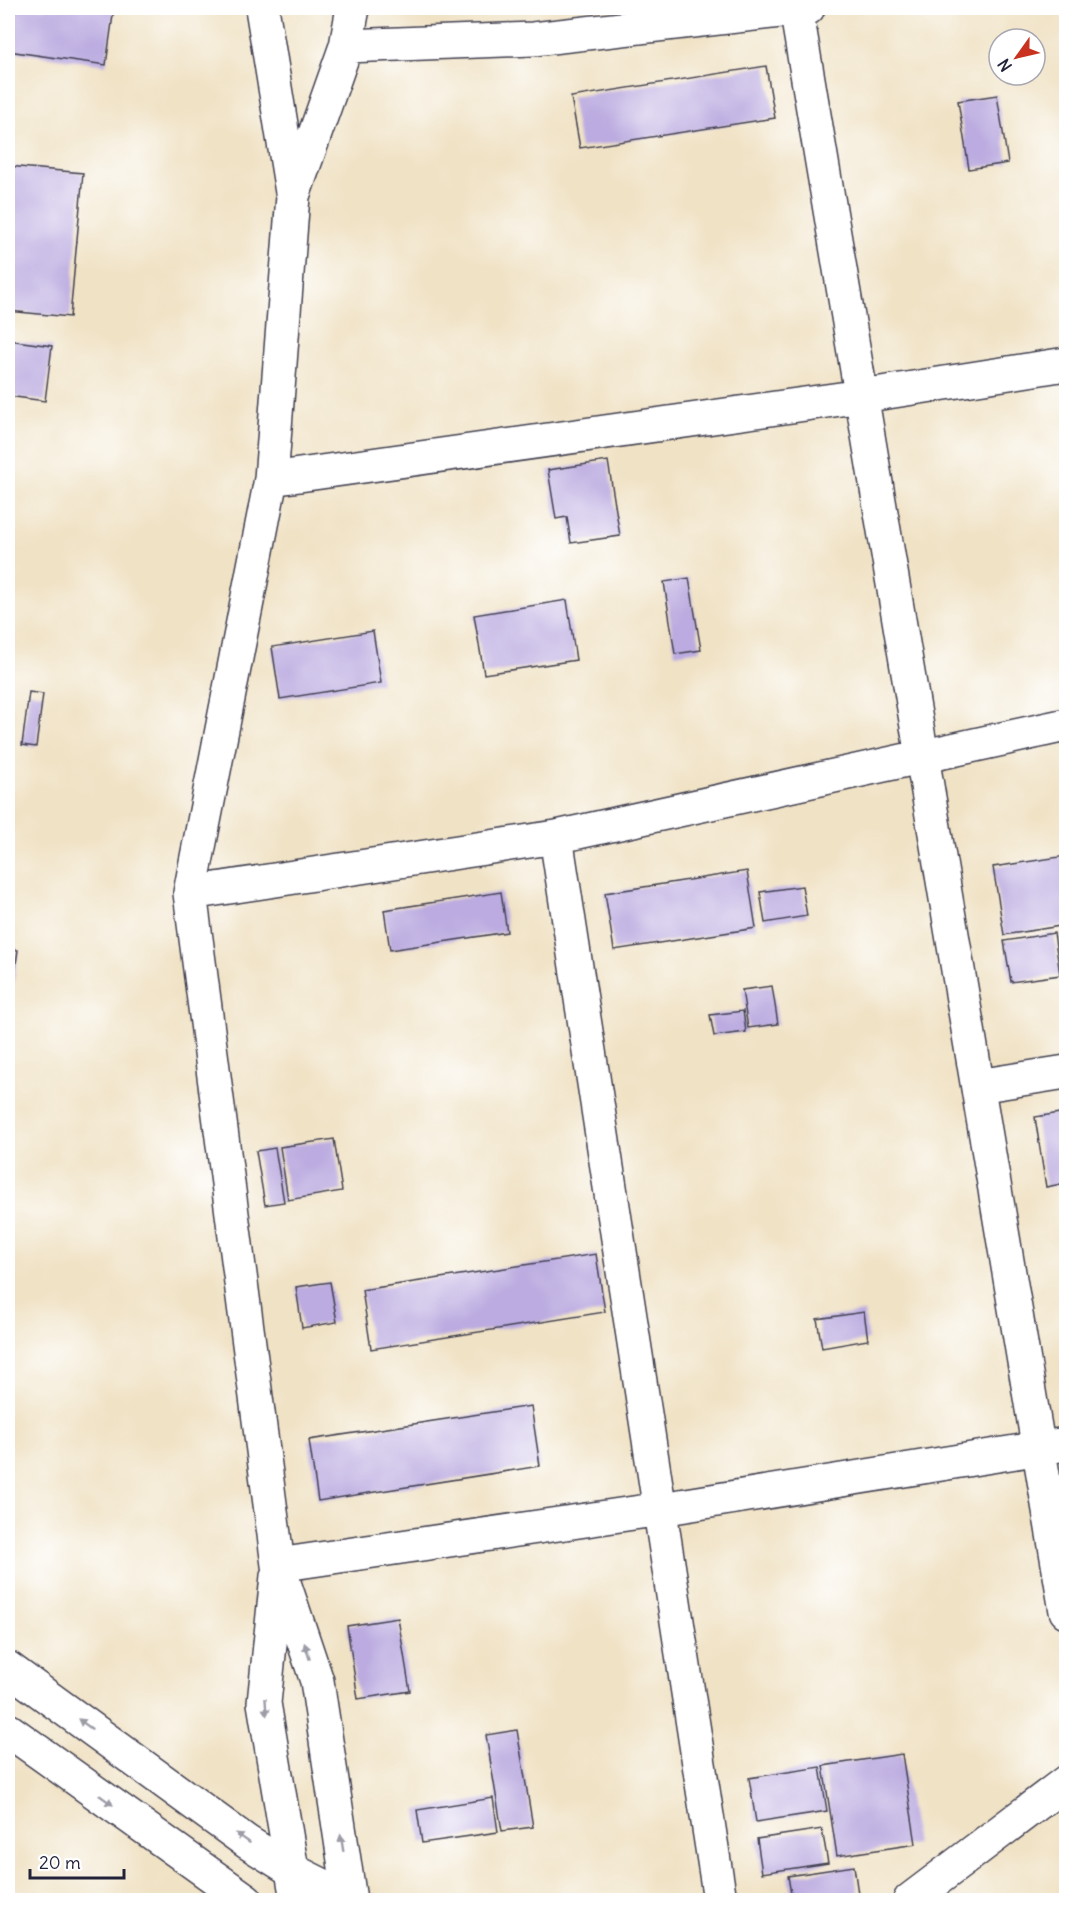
<svg xmlns="http://www.w3.org/2000/svg" width="1074" height="1908" font-family="Delius,sans-serif">
<style>
.building{fill:#bbabe0}
.lines{fill:none;stroke-linecap:round;stroke-linejoin:round}
.minor-casing{stroke:#413f50;stroke-width:36}
.minor{stroke:#fff;stroke-width:33}
.oneway{fill:#9c9ca7}
</style>
<rect width="100%" height="100%" fill="#fff"/>
<filter id="ink" filterUnits="userSpaceOnUse"><feTurbulence type="fractalNoise" baseFrequency=".0167" numOctaves="2"/><feDisplacementMap in="SourceGraphic" scale="12" xChannelSelector="R" yChannelSelector="G"/><feConvolveMatrix kernelMatrix="1 2 1 2 8 2 1 2 1" color-interpolation-filters="sRGB"/></filter>
<filter id="wash" filterUnits="userSpaceOnUse"><feTurbulence type="fractalNoise" baseFrequency=".008" numOctaves="4" result="noise"/><feDisplacementMap in="SourceGraphic" scale="24" xChannelSelector="R" yChannelSelector="G"/><feGaussianBlur stdDeviation="1.35" result="paint"/><feColorMatrix in="noise" values="0 0 0 0 0 0 0 0 0 0 0 0 0 0 0 0 0 1.4 0 .05"/><feComposite in="paint" operator="in"/></filter>
<g filter="url(#wash)">
<rect width="100%" height="100%" fill="#f0e2c5"/>
<g id="blocks">
<path class="building" d="M8 8H114L106 65 8 51Z
M766 66 775 118 580 148 571 97Z
M997 95 1008 163 969 169 958 101Z
M8 166 83 173 70 317 8 311Z
M8 340 52 346 45 401 8 396Z
M608 461 620 536 571 543 567 517 556 519 548 470Z
M689 578 701 650 675 654 664 582Z
M567 600 576 660 484 674 474 615Z
M373 631 381 683 280 699 272 647Z
M29 692 43 694 36 747 22 745Z
M1066 856V925L1004 935 993 867Z
M747 871 756 928 614 950 605 893Z
M802 886 807 916 765 923 760 892Z
M501 892 507 932 390 950 384 910Z
M1054 933 1060 975 1011 982 1004 941Z
M8 948 18 950 12 992H8Z
M772 986 778 1024 748 1028 742 990Z
M743 1011 746 1032 714 1036 710 1015Z
M1066 1112V1183L1046 1187 1035 1117Z
M334 1139 342 1191 288 1200 280 1147Z
M275 1148 284 1202 265 1205 256 1151Z
M596 1254 605 1312 371 1349 362 1290Z
M330 1282 337 1322 302 1328 296 1287Z
M864 1312 868 1340 822 1348 817 1319Z
M531 1406 540 1466 318 1501 309 1440Z
M398 1618 410 1691 358 1699 347 1626Z
M517 1730 533 1827 502 1831 486 1735Z
M902 1754 916 1844 837 1856 823 1766Z
M820 1767 827 1811 756 1822 749 1778Z
M493 1798 498 1832 422 1843 417 1810Z
M822 1829 828 1863 762 1873 757 1839Z
M854 1866 858 1894 815 1900H792L788 1876Z"/>
</g>
</g>
<g filter="url(#ink)">
<use href="#blocks" fill-opacity="0" stroke="#413f50" stroke-width="1.5"/>
<g class="lines">
<g class="minor-casing">
<path id="minor" d="M262 8 292 192
M796 8 1066 1611
M346 46 533 39 808 8
M271 479 862 396 1066 364
M556 837 720 1900
M190 893 556 837 1066 725
M978 1086 1066 1072
M278 1565 661 1509 1066 1444
M277 1576 264 1703 297 1900
M8 1668 247 1842 292 1870 350 1899
M8 1730 246 1900
M350 1900 317 1681 278 1565 190 893 271 479 293 196 346 46 353 8
M910 1900 1066 1782"/>
</g>
<use href="#minor" class="minor"/>
</g>
<defs><path id="oneway-solid" d="M-6-.8H1V-3.2L6.5 0L1 3.2V.8H-6Z" transform="scale(1.5)"/></defs>
<g class="oneway">
<use href="#oneway-solid" transform="translate(307 1651) rotate(-108)"/>
<use href="#oneway-solid" transform="translate(266 1707) rotate(86)"/>
<use href="#oneway-solid" transform="translate(85 1724) rotate(-144)"/>
<use href="#oneway-solid" transform="translate(106 1800) rotate(36)"/>
<use href="#oneway-solid" transform="translate(243 1838) rotate(-145)"/>
<use href="#oneway-solid" transform="translate(342 1843) rotate(-99)"/>
</g>
</g>
<rect width="1074" height="1908" fill="none" stroke="#fff" stroke-width="30"/>
<g transform="translate(1017 57) rotate(236)"><circle r="28" fill="#ffffff" stroke="#a7a7b1" stroke-width="1.5"/>
<path d="M0-4.5L10 22L0 15L-10 22Z" fill="#c8321e"/>
<text y="-9" font-size="16" font-weight="bold" text-anchor="middle" fill="#22223b">N</text>
</g>
<path d="M30 1869v9h94v-9" fill="none" stroke="#22223b" stroke-width="3"/>
<text x="39" y="1869" font-size="18" fill="#22223b" stroke="#ffffff" stroke-width="4.5" paint-order="stroke">20 m</text>
</svg>
